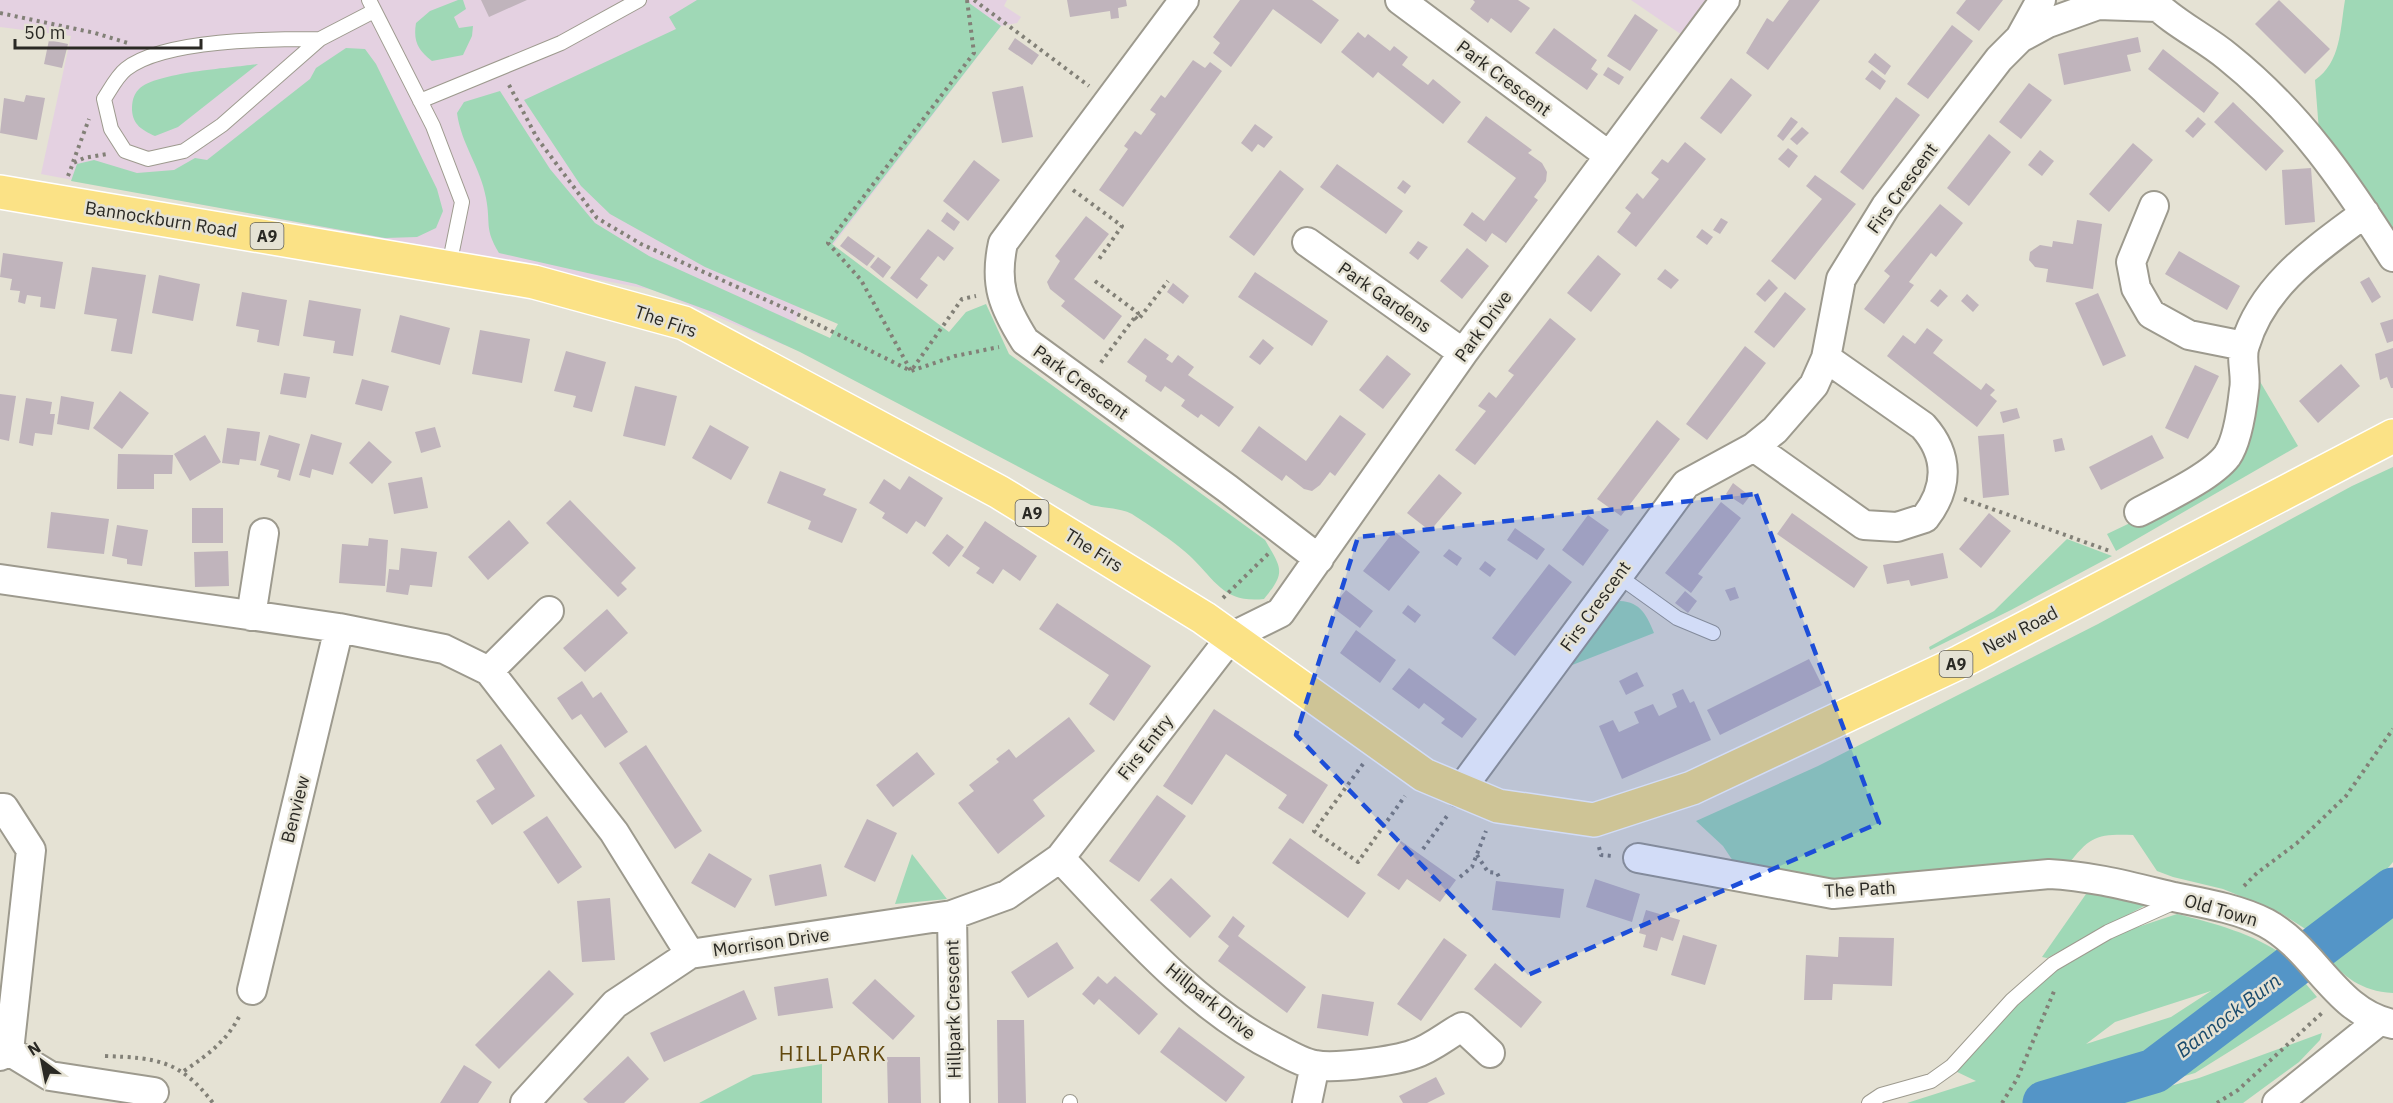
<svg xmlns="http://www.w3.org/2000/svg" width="2393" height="1103" font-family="'IBM Plex Sans',sans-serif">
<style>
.education{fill:#e4d1e1}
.green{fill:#9fd8b6;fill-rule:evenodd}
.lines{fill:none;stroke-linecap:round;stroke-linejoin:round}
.river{stroke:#5495c7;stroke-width:45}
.building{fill:#c0b4bc}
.service-casing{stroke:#9d9a8e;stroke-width:16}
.minor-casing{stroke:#9d9a8e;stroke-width:32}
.primary-casing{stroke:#fff;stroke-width:36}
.path{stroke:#828077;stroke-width:4;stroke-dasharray:3 4.5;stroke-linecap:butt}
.service{stroke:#fff;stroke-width:14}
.minor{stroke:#fff;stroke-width:28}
.primary{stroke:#fbe286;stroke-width:33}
.marked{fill:#1d4ed8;fill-opacity:0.2;stroke:#1d4ed8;stroke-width:4.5;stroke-dasharray:12 8;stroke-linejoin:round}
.labels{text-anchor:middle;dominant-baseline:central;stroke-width:5;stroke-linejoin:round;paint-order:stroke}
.shield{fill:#e5e2d4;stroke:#626059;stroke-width:1.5}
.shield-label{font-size:16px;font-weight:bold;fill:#2a2924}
.street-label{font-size:18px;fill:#2a2924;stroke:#e5e2d4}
.water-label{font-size:20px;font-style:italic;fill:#194a6c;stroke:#e5e2d4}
.quarter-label{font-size:21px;letter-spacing:1.5px;fill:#62480d;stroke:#e5e2d4}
</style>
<rect width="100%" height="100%" fill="#e5e2d4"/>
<path class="education" d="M0 0H1007L1004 6 1021 17 1017 23 1001 26 833 245 784 345 653 290 41 174 71 36 0 27Z
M1631 0H1712L1685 37Z"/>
<path class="green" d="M458 0H463L466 9 454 17 459 28 473 26 472 36 463 55 432 61C418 50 413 41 416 23L430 11Z
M697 0H965L1001 26 832 244 949 332 966 312 986 304 1009 354 1265 540C1282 569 1286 572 1264 599 1225 603 1217 583 1192 558 1178 544 1149 525 1132 514 1121 508 1103 508 1091 505L800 352 715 313 636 284 499 253C484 228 491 224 486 198 481 168 461 144 457 113L464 102 500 91 550 169 595 223 649 256 830 338 838 324 705 267 610 214 581 186 524 100 676 29 669 17Z
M2345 0H2393V235L2319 131 2315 80C2341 62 2340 30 2345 0Z
M346 48 365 49 376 64 437 189 443 211 436 228 417 237 385 238 71 181 77 164 94 160 137 173 174 170 195 158 207 160 310 79 316 68Z
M258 64 178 127 155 136C142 130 133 125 132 110 132 102 133 95 139 89 157 72 232 68 258 64Z
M2252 368 2298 446 2116 551 2107 534 2170 504 2218 474Z
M2393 467V862L2373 886 2307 930 2279 912 2223 889 2173 877 2157 871 2133 835C2097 834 2090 836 2068 865L2011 862 1824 887 1733 861 1723 846 1696 821 1818 766 2098 624 2352 486Z
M2067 539 2112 556 2011 610 1930 650 1929 647 1994 611Z
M1620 601C1641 602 1647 616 1654 633L1562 669 1610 606Z
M912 854 947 899 895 904Z
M2099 892 2146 905 2047 958 2042 957 2086 894Z
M2393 903V993C2360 991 2345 977 2323 954L2349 932Z
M2177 914C2216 924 2252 933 2285 956L2284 958 2317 997 2195 1073 2093 1103H1907L1976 1081 1953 1070 2046 974 2120 933ZM2211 991 2171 1017 2086 1044 2115 1022Z
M2322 1033 2320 1040 2299 1062 2243 1103H2109L2199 1078Z
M822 1064V1103H699L753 1075Z"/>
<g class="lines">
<path class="river" d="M2045 1103 2154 1071 2393 890"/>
</g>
<path class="building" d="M481 0H527L489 17Z
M1067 0H1126L1127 6 1118 8 1119 18 1111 19 1110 11 1070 17Z
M1240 0H1312L1339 20 1321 44 1273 9 1231 67 1213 53 1220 43 1213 37Z
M1473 0H1518L1530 8 1511 33 1491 18 1488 23 1470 9 1475 2Z
M1789 0H1820L1768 70 1746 53 1767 18 1773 22Z
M1966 0H2003L1979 31 1956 13Z
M2279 0 2330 49 2305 74 2255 24Z
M1635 14 1658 30 1630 71 1607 56Z
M1952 25 1973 41 1928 99 1907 84Z
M1554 28 1597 60 1591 69 1598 74 1587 90 1535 53Z
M1358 32 1365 38 1368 34 1390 51 1394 46 1408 57 1402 65 1428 85 1433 79 1461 102 1443 124 1378 72 1373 78 1341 52Z
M2138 37 2141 52 2127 55 2131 71 2064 85 2058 54Z
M1015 38 1039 55 1032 65 1008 49Z
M49 40 68 44 62 68 44 64Z
M2163 49 2219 93 2204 113 2148 69Z
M1875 53 1891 66 1885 75 1868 62Z
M1193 60 1205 68 1210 62 1222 71 1123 207 1099 190 1128 149 1124 146 1135 131 1141 135 1156 114 1150 110 1161 95 1165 98Z
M1608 67 1624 77 1619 85 1603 75Z
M1872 70 1886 81 1880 90 1865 79Z
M1731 78 1752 95 1721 134 1700 118Z
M2029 83 2052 100 2021 139 1999 122Z
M1023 86 1033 137 1002 143 992 92Z
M26 95 45 98 37 140 0 133 4 98 24 102Z
M1896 97 1920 115 1863 190 1840 172Z
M2233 102 2284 151 2266 171 2214 122Z
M1486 116 1532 150 1528 153 1542 163 1547 172 1546 181 1534 197 1538 200 1506 243 1492 233 1486 242 1463 225 1472 212 1484 221 1516 178 1467 142Z
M1791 117 1798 122 1783 141 1777 136Z
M2198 117 2206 124 2193 138 2185 131Z
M1255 124 1273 137 1264 148 1258 144 1252 152 1241 143Z
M1802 127 1809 133 1797 145 1790 139Z
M1989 134 2011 152 1969 206 1947 188Z
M1685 142 1706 159 1636 247 1617 232 1631 213 1625 208 1637 193 1643 199 1659 179 1651 173 1662 159 1668 163Z
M2133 143 2153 160 2109 212 2089 194Z
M1788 148 1798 156 1789 168 1778 159Z
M2040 150 2054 161 2042 176 2028 165Z
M974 160 1000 180 968 221 943 201Z
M1337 164 1403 211 1386 234 1320 187Z
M2311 168 2315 222 2285 225 2282 170Z
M1280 170 1304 189 1254 256 1229 237Z
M1815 175 1856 204 1795 280 1771 261 1822 199 1806 186Z
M1403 180 1411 186 1405 194 1397 188Z
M1940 204 1963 223 1936 257 1931 253 1909 282 1914 285 1884 324 1864 309 1890 276 1884 271Z
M947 212 960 222 954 231 941 221Z
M1086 216 1109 234 1074 279 1122 316 1104 340 1061 306 1065 301 1050 289 1047 282 1060 261 1055 256Z
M1721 218 1728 222 1720 234 1713 230Z
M2077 220 2102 224 2093 289 2046 282 2048 269 2035 267 2029 260 2030 252 2040 245 2052 247 2053 241 2073 244Z
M928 229 954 248 944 261 938 256 920 279 928 285 917 299 890 278Z
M1702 229 1713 237 1707 245 1696 237Z
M848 236 875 256 867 266 840 246Z
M1418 241 1428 247 1418 260 1409 253Z
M1467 248 1489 266 1462 299 1440 281Z
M2179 251 2240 286 2227 310 2165 274Z
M3 253 63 262 55 309 40 307 41 297 27 295 25 304 18 302 20 291 10 290 12 279 0 277Z
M1598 255 1621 274 1591 312 1567 293Z
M878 257 891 267 883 278 870 267Z
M92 267 146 275 132 354 111 351 117 319 84 314Z
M1665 269 1679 280 1671 289 1657 279Z
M1255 272 1328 321 1312 346 1238 297Z
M159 275 200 284 193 321 152 313Z
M2369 277 2381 297 2372 303 2360 282Z
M1769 279 1778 288 1765 302 1756 294Z
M1173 283 1189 296 1183 304 1167 292Z
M1940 289 1948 296 1938 307 1930 301Z
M242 292 287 300 279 346 257 342 259 330 236 326Z
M1785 292 1806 309 1774 348 1754 332Z
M2098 293 2126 356 2103 366 2075 303Z
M1967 294 1979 305 1973 312 1961 301Z
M309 300 361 309 353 356 333 353 335 341 303 336Z
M400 315 450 328 440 365 391 352Z
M1550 318 1576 339 1475 465 1455 450 1486 411 1478 406 1489 392 1496 398 1514 375 1508 371Z
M2393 319V341L2387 343 2380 323Z
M1927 328 1943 340 1933 353 1981 390 1986 383 1995 390 1990 395 1997 401 1977 427 1887 356 1903 335 1915 344Z
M480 330 530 339 522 383 472 374Z
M1145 338 1169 355 1166 359 1172 363 1178 355 1194 367 1188 375 1234 407 1219 427 1201 414 1198 418 1181 406 1185 400 1165 386 1161 392 1145 381 1147 376 1127 362Z
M1263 339 1274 348 1260 365 1249 357Z
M1745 346 1766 363 1707 440 1686 424Z
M2393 348V388H2391L2387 377 2380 380 2375 354Z
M566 351 606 362 592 412 573 407 576 396 554 391Z
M1387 355 1411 374 1383 409 1359 390Z
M2341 364 2360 386 2318 423 2299 401Z
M2195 365 2219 376 2188 439 2165 428Z
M284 373 310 377 306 398 280 394Z
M362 379 389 386 382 411 355 404Z
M635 386 677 396 665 446 623 436Z
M120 391 149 413 122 449 93 428Z
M0 394 16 396 9 441 0 439Z
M61 396 94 402 89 430 57 424Z
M26 398 52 402 50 414H55L52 435 35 433 33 446 19 443Z
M2017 408 2020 418 2003 423 2000 412Z
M1340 415 1366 434 1335 476 1330 472 1320 485 1312 491 1304 489 1286 475 1282 481 1241 451 1259 426 1306 461Z
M1657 420 1680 439 1621 516 1597 499Z
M710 425 749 447 731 480 692 458Z
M435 427 441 447 421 453 415 432Z
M227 428 260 432 256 461 240 459 239 465 222 463Z
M311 434 342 443 333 475 312 469 310 478 299 475Z
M2004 434 2009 495 1983 498 1978 436Z
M205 435 221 462 190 481 174 454Z
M269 435 300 444 290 481 277 477 279 470 260 465Z
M2152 435 2164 458 2101 490 2089 467Z
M2062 438 2065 450 2055 452 2053 440Z
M369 441 392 462 372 484 349 463Z
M118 454 173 455 172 474H154V489H117Z
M780 471 826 489 823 495 857 509 842 543 808 529 811 521 767 503Z
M1439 474 1462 493 1430 531 1407 513Z
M909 476 943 498 925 527 916 521 907 534 882 518 885 513 869 503 884 479 900 490Z
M422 477 428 508 394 514 388 483Z
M1733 483 1750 496 1743 505 1726 494Z
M570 500 636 568 621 583 627 589 618 597 546 523Z
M1721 502 1741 518 1698 574 1703 577 1691 593 1665 573Z
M192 508H223V543H192Z
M51 512 109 519 104 554 47 548Z
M1792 513 1868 567 1854 588 1777 534Z
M1989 513 2011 531 1981 568 1959 549Z
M1588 515 1609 530 1583 566 1562 550Z
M509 520 529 543 488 580 468 557Z
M985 521 1037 556 1020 581 1003 569 993 584 976 573 980 568 962 556Z
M117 525 148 530 142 566 127 564V559L112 556Z
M1515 528 1545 549 1537 560 1507 540Z
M1394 531 1420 552 1389 591 1363 571Z
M947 534 964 547 949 567 932 553Z
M369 538 388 540 385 586 339 583 342 544 368 546Z
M401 548 437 552 432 587 410 585 408 595 386 592 389 569 399 570Z
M1449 549 1462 558 1457 566 1443 556Z
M228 551 229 586 195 587 194 552Z
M1943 553 1948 578 1911 586 1909 580 1887 584 1883 565Z
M1485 561 1496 569 1490 577 1479 569Z
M1549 564 1572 582 1515 656 1492 638Z
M1735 587 1739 598 1730 601 1725 590Z
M1346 590 1373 611 1360 628 1332 607Z
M1685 591 1697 601 1688 613 1675 603Z
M1057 603 1151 666 1114 721 1089 704 1109 675 1039 629Z
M1408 605 1421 615 1415 623 1402 613Z
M607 609 628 633 585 672 563 648Z
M1356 630 1396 660 1380 683 1340 653Z
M1809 659 1822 685 1720 735 1707 710Z
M1409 668 1477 719 1462 738 1441 723 1445 719 1424 703 1419 709 1392 689Z
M1637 672 1644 686 1626 695 1619 681Z
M582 681 593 698 601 692 628 732 605 748 581 714 572 720 557 698Z
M1683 689 1690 703 1694 701 1711 740 1622 779 1599 726 1613 720 1619 732 1639 723 1634 712 1653 704 1659 716 1677 707 1672 694Z
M1214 709 1328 785 1303 824 1278 808 1287 795 1226 754 1192 805 1163 786Z
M1069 717 1095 751 1033 800 1045 816 998 854 958 803 974 791 969 785 999 762 996 759 1009 749 1016 758Z
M501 744 535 796 492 825 476 801 495 789 476 760Z
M646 745 702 831 675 849 619 763Z
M917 752 935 774 893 807 876 785Z
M1157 795 1186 816 1139 882 1109 861Z
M547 816 582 867 558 884 523 832Z
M867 819 897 833 875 882 844 867Z
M1290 838 1366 893 1348 918 1272 863Z
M1401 841 1456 880 1440 902 1407 879 1399 890 1377 875Z
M709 853 752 879 735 908 691 883Z
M821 864 827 896 775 906 769 875Z
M1171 878 1211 916 1190 938 1150 900Z
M1595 879 1640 894 1632 922 1586 907Z
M1496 881 1564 889 1560 918 1492 910Z
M610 898 615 960 582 962 577 901Z
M1646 910 1680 920 1673 941 1661 937 1657 951 1643 947 1646 935 1639 933Z
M1233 916 1245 926 1238 936 1306 987 1287 1013 1218 961 1229 946 1218 937Z
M1683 935 1717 945 1705 985 1671 975Z
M1839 937 1894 938 1892 986 1833 984 1832 1000H1804L1806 955 1838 957Z
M1444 938 1467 955 1421 1021 1397 1004Z
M1057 942 1074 968 1028 998 1011 972Z
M1495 963 1542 1002 1521 1028 1474 989Z
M549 970 574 994 499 1069 475 1045Z
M1098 976 1107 984 1115 976 1158 1014 1139 1035 1099 999 1094 1005 1082 994Z
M828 978 833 1008 778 1016 774 987Z
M875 979 915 1016 893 1040 852 1003Z
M744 990 757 1019 664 1062 650 1033Z
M1322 994 1374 1002 1368 1036 1317 1028Z
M997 1020H1024L1026 1103H998Z
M1179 1027 1245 1077 1226 1102 1160 1052Z
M628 1056 649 1079 624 1103H588L583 1099Z
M887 1057H920L921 1103H888Z
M464 1065 492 1082 478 1103H440Z
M1436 1077 1445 1094 1427 1103H1403L1399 1096Z"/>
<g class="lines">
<g class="service-casing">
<path id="service" d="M369 0 433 126 462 202 449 266
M320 39C271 39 164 39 126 69 117 76 110 90 104 99L111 129 125 151 148 159 184 151 222 125 320 39 374 11
M420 101 561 43 639 0
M1617 575 1677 618 1713 633
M1070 1103V1102
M1869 1103 1881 1095 1931 1081 1952 1066 2012 1000 2053 964 2108 932 2177 901"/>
</g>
<g class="minor-casing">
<path id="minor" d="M1184 0 1003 243C994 284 1003 306 1025 341L1228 489 1319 559
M1400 0 1608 155
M2151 0C2173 23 2204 37 2228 57 2299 114 2345 181 2393 257
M2020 38 2048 23 2098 5 2158 7
M2154 206 2131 262 2136 288 2151 314 2189 335 2244 346
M1307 242 1463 353
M1754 447 1864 525 1897 527 1925 518C1949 487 1949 455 1923 426L1826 358
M2139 512C2163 499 2211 477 2227 456 2237 442 2242 408 2244 390 2247 376 2240 358 2245 345 2263 284 2317 249 2365 213
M0 579 339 628 444 649 489 671 614 832 690 954
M251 616 264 533
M489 671 549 611
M1459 792 1686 484 1754 447 1775 430 1814 385 1826 358 1841 279 1886 206 1999 59 2020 38 2041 0
M0 808H4L31 850 9 1051
M1060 858C1124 925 1193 1007 1278 1049 1289 1055 1303 1063 1315 1065 1334 1069 1396 1061 1414 1054 1431 1049 1447 1035 1462 1027L1490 1053
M1638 858 1833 894 2049 874C2092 876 2132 887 2174 897 2204 903 2239 909 2266 923 2315 949 2336 1013 2393 1024
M952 915 955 1103
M252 990 339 628
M0 1056 9 1051 50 1076 154 1092
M525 1103 615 1004 690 954 952 915 1007 895 1060 858 1231 637 1280 613 1463 353 1725 0
M1307 1103 1315 1065
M2277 1103 2379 1021"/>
</g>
<g class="primary-casing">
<path id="primary" d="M0 192 534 282 684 323 999 492 1204 618 1424 775 1498 806 1594 820 1692 788 1960 662 2393 436"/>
</g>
<path class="path" d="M967 0 974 53 828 243 861 280 911 371 962 299 976 296
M974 0 1089 86
M0 13 95 33 131 44
M509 85 537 138 597 218 641 244 791 311 911 371 955 356 999 347
M73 162 89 119
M68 176 73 163 84 158 107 154
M1073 190 1122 226 1099 259
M1095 281 1138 313 1099 365
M1135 317 1138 320 1168 281
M1964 499 2110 551
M1223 598 1269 553
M1363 764 1314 831 1358 862 1405 796
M1599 847 1601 855 1612 856
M1423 849 1447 816
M1477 855 1488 872 1497 873 1500 879
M1460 877 1472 867 1486 831
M2244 886 2257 873 2297 843 2346 796 2393 729
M105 1056C157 1058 180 1060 213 1103
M184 1071C209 1054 228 1040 241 1013
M2002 1103 2017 1079 2055 989
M2217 1103 2238 1090 2323 1012"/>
<use href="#service" class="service"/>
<use href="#minor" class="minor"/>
<use href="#primary" class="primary"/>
</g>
<path class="marked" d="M1756 494 1879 823 1528 975 1296 735 1358 537Z"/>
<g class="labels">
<g class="shield">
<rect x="250.5" y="223" width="33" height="26" rx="4.5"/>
<rect x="1015.5" y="500" width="33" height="26" rx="4.5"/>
<rect x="1939.5" y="651" width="33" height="26" rx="4.5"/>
</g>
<g class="shield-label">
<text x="267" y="236">A9</text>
<text x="1032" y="513">A9</text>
<text x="1956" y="664">A9</text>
</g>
<g class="street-label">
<text transform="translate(1504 78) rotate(37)">Park Crescent</text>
<text transform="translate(1902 188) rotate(-54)">Firs Crescent</text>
<text transform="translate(161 219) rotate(9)">Bannockburn Road</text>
<text transform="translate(1385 297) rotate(35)">Park Gardens</text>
<text transform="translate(666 321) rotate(19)">The Firs</text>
<text transform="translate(1483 326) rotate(-54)">Park Drive</text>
<text transform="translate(1081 382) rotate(36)">Park Crescent</text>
<text transform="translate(1094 550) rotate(32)">The Firs</text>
<text transform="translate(1595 606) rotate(-54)">Firs Crescent</text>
<text transform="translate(2020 630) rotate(-28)">New Road</text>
<text transform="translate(1145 747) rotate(-52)">Firs Entry</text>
<text transform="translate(295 809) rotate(-76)">Benview</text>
<text transform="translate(1860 889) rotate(-3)">The Path</text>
<text transform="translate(2221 910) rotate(16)">Old Town</text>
<text transform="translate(771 942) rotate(-8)">Morrison Drive</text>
<text transform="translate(1211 1001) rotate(39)">Hillpark Drive</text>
<text transform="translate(953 1009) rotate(-91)">Hillpark Crescent</text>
</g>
<g class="water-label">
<text transform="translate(2228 1015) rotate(-37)">Bannock Burn</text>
</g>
<g class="quarter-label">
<text x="833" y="1053">HILLPARK</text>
</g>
</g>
<g transform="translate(42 1061) rotate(328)" stroke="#e5e2d4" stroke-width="4.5" paint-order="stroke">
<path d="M0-4.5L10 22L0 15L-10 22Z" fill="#2a2924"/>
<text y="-9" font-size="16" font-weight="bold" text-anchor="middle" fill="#2a2924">N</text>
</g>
<path d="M15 39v9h186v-9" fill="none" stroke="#2a2924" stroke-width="3"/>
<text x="24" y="39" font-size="18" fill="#2a2924" stroke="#e5e2d4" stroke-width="4.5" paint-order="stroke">50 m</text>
</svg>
